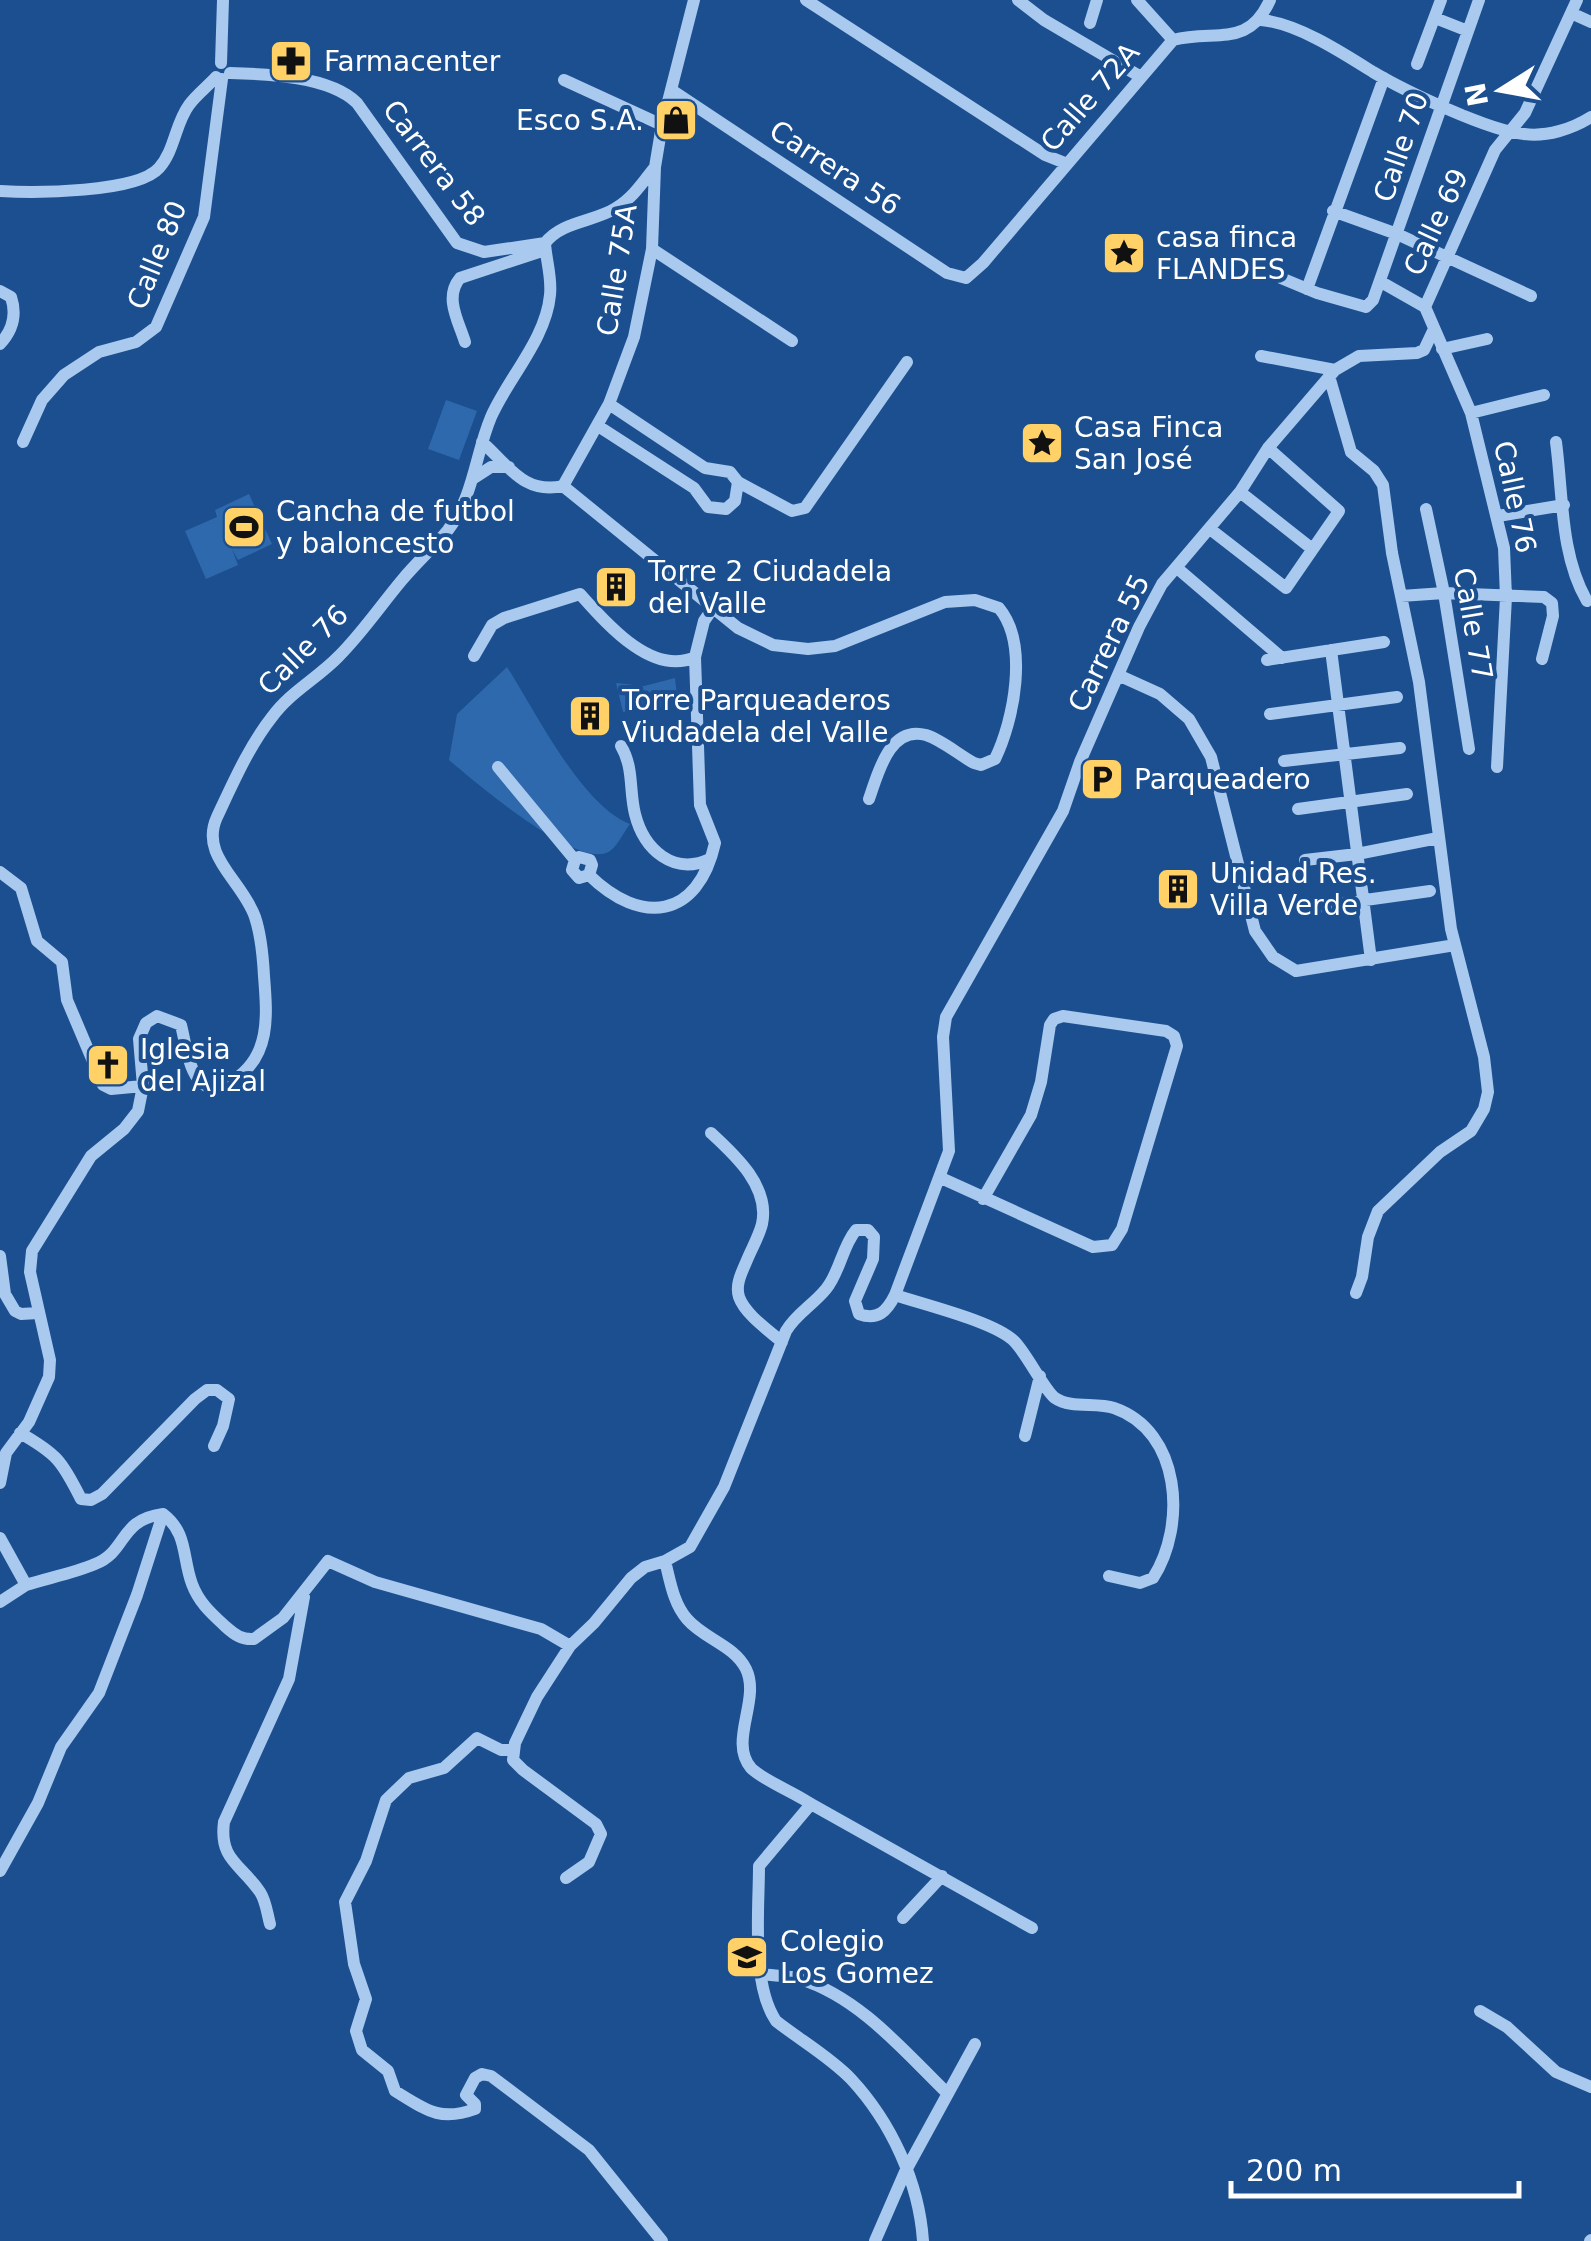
<svg xmlns="http://www.w3.org/2000/svg" width="1591" height="2241" font-family="'DejaVu Sans',sans-serif">
<style>
.green{fill:#2e69ad}
.lines{fill:none;stroke-linecap:round;stroke-linejoin:round}
.minor{stroke:#a9c9ee;stroke-width:12}
.labels{text-anchor:middle;dominant-baseline:central;stroke-width:8;stroke-linejoin:round;paint-order:stroke}
.poi-label{font-size:28px;fill:#fff;stroke:#1b4f8f;text-anchor:start}
.street-label{font-size:28px;fill:#fff;stroke:#1b4f8f}
</style>
<rect width="100%" height="100%" fill="#1b4f8f"/>
<path class="green" d="M446 400 477 411 459 460 428 449Z
M249 494 272 544 238 560 232 549 238 565 206 579 185 531 217 517 215 510Z
M507 667C536 712 581 805 630 824 623 833 616 850 606 853 572 865 475 782 449 760L457 714Z
M675 678 678 705 623 712 616 683 644 686Z"/>
<g class="lines">
<path class="minor" d="M806 0 1045 155 1065 163
M1018 0 1044 20 1141 77
M1137 0 1173 40
M1571 13 1591 22
M1435 18 1468 31
M1261 20C1297 23 1343 53 1373 72 1405 91 1489 131 1524 134 1547 137 1572 129 1591 117
M1090 23 1097 0
M221 63 223 0
M1417 64 1441 0
M230 73C267 74 330 76 357 103L457 243 484 252 545 243
M564 80 662 125
M673 91 947 273 966 278 983 263 1173 40C1216 29 1248 49 1270 0
M0 191C34 193 137 193 159 168 175 150 175 124 189 105 196 95 208 86 216 77
M1333 211 1397 234 1531 296
M545 243C562 221 594 222 616 208 633 198 643 182 655 167
M652 249 792 341
M1281 278 1317 293 1366 307 1373 300 1479 0
M1381 282 1425 307
M1307 289 1384 78
M0 291 11 297C17 315 13 330 0 344
M1425 307 1471 413 1504 548 1506 597 1497 767
M1425 307 1495 150 1525 113 1577 0
M465 342C458 320 444 297 460 278L545 250
M1442 349 1487 339
M1261 356 1335 370
M1329 376 1351 452 1374 471 1383 485 1392 553 1419 682 1451 929 1484 1057 1488 1092 1484 1109 1471 1131 1440 1152 1378 1211 1368 1237 1362 1277 1356 1293
M1471 413 1544 395
M598 426 694 488 708 507 726 509 735 501 738 482 730 472 705 468 609 404
M23 442 42 400 64 375 99 352 136 342 156 327 204 217 222 79
M482 442C508 465 524 495 563 486
M1556 442C1563 494 1560 555 1587 601
M474 478 491 467H509
M738 482 792 511 805 508 907 362
M563 486 738 628 773 645 808 649 835 646 945 602 975 600 999 608C1029 644 1014 720 995 759L981 765 974 763C959 755 942 740 926 735 889 725 878 774 869 799
M563 486 609 404 634 337 652 249 655 167 662 125 694 0
M1240 492 1311 548
M1426 509 1444 593 1469 749
M1498 516 1564 505
M1210 529 1286 588 1339 511 1268 448
M1177 568 1282 658
M1401 596 1444 593 1544 597 1552 603 1553 616 1542 659
M1331 650 1371 960
M474 656 492 625 504 618 580 594C606 623 652 677 695 657
M1267 660 1384 642
M1118 675 1160 694 1189 719 1211 757 1255 931 1273 957 1296 971 1455 945
M1270 714 1397 697
M621 746C634 768 629 790 635 814 644 850 674 876 710 859
M1284 761 1400 748
M498 767 575 860
M1298 809 1407 794
M1305 860 1357 854 1438 838
M0 872 21 888 37 941 62 962 67 1000 103 1085 111 1089 143 1086
M589 875 592 865 590 860 579 857 575 860 572 870 579 878 589 875C641 926 698 919 715 843L700 805 695 657 704 621 713 608
M1308 908 1430 891
M711 1133C736 1156 770 1187 762 1224 759 1236 752 1248 747 1260 742 1272 735 1284 739 1297 745 1314 768 1330 782 1342
M941 1178 1093 1247 1112 1245 1122 1229 1177 1046 1174 1036 1166 1031 1063 1016 1054 1019 1050 1025 1041 1082 1031 1115 983 1199
M0 1256 5 1294 15 1311 21 1314 38 1313
M895 1295C925 1305 996 1322 1015 1342 1028 1356 1045 1391 1055 1398 1071 1409 1096 1402 1114 1408 1181 1431 1187 1525 1153 1578L1140 1583 1109 1576
M20 1433C57 1454 62 1461 81 1499L91 1500 102 1494 195 1399 207 1390H217L229 1399 223 1426 214 1446
M1025 1436 1040 1376
M0 1483 6 1453 29 1422 49 1377 50 1360 30 1272 32 1251 91 1156 124 1129 138 1111 143 1086 139 1039 146 1023 157 1016 181 1025C188 1053 192 1108 235 1079 271 1055 267 1015 264 976 263 957 261 935 255 917 242 880 199 856 217 817 233 783 249 746 272 717 290 692 318 678 339 656 362 633 381 605 402 580 416 563 434 547 448 530 474 496 475 455 491 417 508 378 546 339 550 295 552 277 546 260 545 243
M0 1538 26 1585C48 1578 74 1573 95 1564 128 1551 118 1520 163 1514 188 1533 182 1557 192 1584 199 1603 212 1614 226 1627 235 1635 242 1640 254 1639L283 1618 328 1561 375 1582 541 1629 570 1646
M0 1602 26 1585
M513 1750H501L477 1738 444 1768 409 1778 386 1800 366 1861 345 1902 354 1964 366 1999 356 2031 362 2050 388 2071 395 2091C426 2110 440 2122 475 2109V2104L466 2095 475 2078 482 2074 491 2076 589 2150 662 2241
M811 1804 1032 1928
M0 1871 38 1803 61 1747 99 1693 137 1595 163 1514
M566 1878 589 1862 601 1834 596 1824 523 1770 513 1760 515 1743 537 1697 570 1646 594 1623 631 1578 645 1567 665 1561
M903 1918 942 1876
M270 1924C267 1913 266 1901 260 1892 241 1864 219 1860 224 1822L289 1679 304 1597
M761 1974C773 1976 788 1975 800 1979 859 1997 904 2051 946 2092
M1480 2011 1507 2027 1556 2072 1591 2087
M875 2241 905 2172 975 2044
M923 2241C919 2182 891 2122 851 2079 830 2057 800 2040 776 2021 751 1984 759 1911 759 1866L811 1804C797 1794 761 1779 751 1768 728 1741 761 1700 746 1669 734 1645 704 1639 687 1619 673 1603 670 1580 665 1561L690 1547 724 1487 786 1331C796 1314 813 1305 826 1289 840 1272 842 1247 856 1230H868L874 1237 873 1259 855 1301 859 1314C878 1321 887 1311 895 1295L949 1151 943 1037 946 1017 1063 811 1080 762 1139 627 1162 584 1240 492 1268 448 1335 370 1359 356 1417 353 1424 350 1433 331
M1590 2241 1591 2240"/>
</g>
<defs>
<g id="pharmacy-square" transform="scale(2.25)"><rect x="-9" y="-9" width="18" height="18" rx="4" fill="#ffd166" stroke="#1b4f8f"/><path d="M-2-6h4v4h4v4h-4v4h-4v-4h-4v-4h4Z" fill="#111"/></g>
<g id="shop-square" transform="scale(2.25)"><rect x="-9" y="-9" width="18" height="18" rx="4" fill="#ffd166" stroke="#1b4f8f"/><path d="M-5-2.5h2.3a2.7 3.5 0 0 1 5.4 0H5L5.5 6h-11ZM-1.5-2.5h3a1.5 2.3 0 0 0-3 0Z" fill="#111"/></g>
<g id="sight-square" transform="scale(2.25)"><rect x="-9" y="-9" width="18" height="18" rx="4" fill="#ffd166" stroke="#1b4f8f"/><path d="M0-6L1.8-2.2L6-1.7L2.9 1.2L3.7 5.4L0 3.3L-3.7 5.4L-2.9 1.2L-6-1.7L-1.8-2.2Z" fill="#111"/></g>
<g id="stadium-square" transform="scale(2.25)"><rect x="-9" y="-9" width="18" height="18" rx="4" fill="#ffd166" stroke="#1b4f8f"/><path d="M0-5a6.5 5 0 1 0 0 10a6.5 5 0 1 0 0-10ZM-3.5-1.8h7v3.6h-7Z" fill="#111"/></g>
<g id="building-square" transform="scale(2.25)"><rect x="-9" y="-9" width="18" height="18" rx="4" fill="#ffd166" stroke="#1b4f8f"/><path d="M-4-6H4V6H1V3H-1V6H-4ZM-2.5-4.3h1.7v1.8h-1.7ZM.8-4.3h1.7v1.8H.8ZM-2.5-1h1.7V.8h-1.7ZM.8-1h1.7V.8H.8Z" fill="#111"/></g>
<g id="parking-square" transform="scale(2.25)"><rect x="-9" y="-9" width="18" height="18" rx="4" fill="#ffd166" stroke="#1b4f8f"/><path d="M-3.5-5.5H1a3.5 3.5 0 0 1 0 7H-1V5.5H-3.5ZM-1-3.4V-.6H.8a1.4 1.4 0 0 0 0-2.8Z" fill="#111"/></g>
<g id="church-square" transform="scale(2.25)"><rect x="-9" y="-9" width="18" height="18" rx="4" fill="#ffd166" stroke="#1b4f8f"/><path d="M-1.2-6h2.4v3.5h3.3v2.4h-3.3V6h-2.4V-.1h-3.3v-2.4h3.3Z" fill="#111"/></g>
<g id="school-square" transform="scale(2.25)"><rect x="-9" y="-9" width="18" height="18" rx="4" fill="#ffd166" stroke="#1b4f8f"/><path d="M0-5L7-2L0 1L-7-2ZM-4 1L0 2.5L4 1V4Q0 6-4 4Z" fill="#111"/></g>
</defs>
<g fill-rule="evenodd">
<use href="#pharmacy-square" x="291" y="61"/>
<use href="#shop-square" x="676" y="120"/>
<use href="#sight-square" x="1124" y="253"/>
<use href="#sight-square" x="1042" y="443"/>
<use href="#stadium-square" x="244" y="527"/>
<use href="#building-square" x="616" y="587"/>
<use href="#building-square" x="590" y="716"/>
<use href="#parking-square" x="1102" y="779"/>
<use href="#building-square" x="1178" y="889"/>
<use href="#church-square" x="108" y="1065"/>
<use href="#school-square" x="747" y="1957"/>
</g>
<g class="labels">
<g class="poi-label">
<text x="324" y="61">Farmacenter</text>
<text x="644" y="120" text-anchor="end">Esco S.A.</text>
<text x="1156" y="237">casa finca<tspan x="1156" dy="32">FLANDES</tspan></text>
<text x="1074" y="427">Casa Finca<tspan x="1074" dy="32">San José</tspan></text>
<text x="276" y="511">Cancha de futbol<tspan x="276" dy="32">y baloncesto</tspan></text>
<text x="648" y="571">Torre 2 Ciudadela<tspan x="648" dy="32">del Valle</tspan></text>
<text x="622" y="700">Torre Parqueaderos<tspan x="622" dy="32">Viudadela del Valle</tspan></text>
<text x="1134" y="779">Parqueadero</text>
<text x="1210" y="873">Unidad Res.<tspan x="1210" dy="32">Villa Verde</tspan></text>
<text x="140" y="1049">Iglesia<tspan x="140" dy="32">del Ajizal</tspan></text>
<text x="780" y="1941">Colegio<tspan x="780" dy="32">Los Gomez</tspan></text>
</g>
<g class="street-label">
<text transform="translate(1090 97) rotate(-49)">Calle 72A</text>
<text transform="translate(1401 147) rotate(-71)">Calle 70</text>
<text transform="translate(434 163) rotate(53)">Carrera 58</text>
<text transform="translate(835 168) rotate(33)">Carrera 56</text>
<text transform="translate(1436 222) rotate(-65)">Calle 69</text>
<text transform="translate(157 255) rotate(-68)">Calle 80</text>
<text transform="translate(617 270) rotate(-81)">Calle 75A</text>
<text transform="translate(1515 497) rotate(78)">Calle 76</text>
<text transform="translate(1473 624) rotate(80)">Calle 77</text>
<text transform="translate(1109 643) rotate(-64)">Carrera 55</text>
<text transform="translate(303 650) rotate(-45)">Calle 76</text>
</g>
</g>
<g transform="translate(1501 90) rotate(259)" stroke="#1b4f8f" stroke-width="8" paint-order="stroke">
<path d="M0-8L18 38L0 25L-18 38Z" fill="#ffffff"/>
<text y="-15" font-size="28" font-weight="bold" text-anchor="middle" fill="#ffffff">N</text>
</g>
<path d="M1231 2181v15h288v-15" fill="none" stroke="#ffffff" stroke-width="5"/>
<text x="1246" y="2181" font-size="30" fill="#ffffff" stroke="#1b4f8f" stroke-width="8" paint-order="stroke">200 m</text>
</svg>
